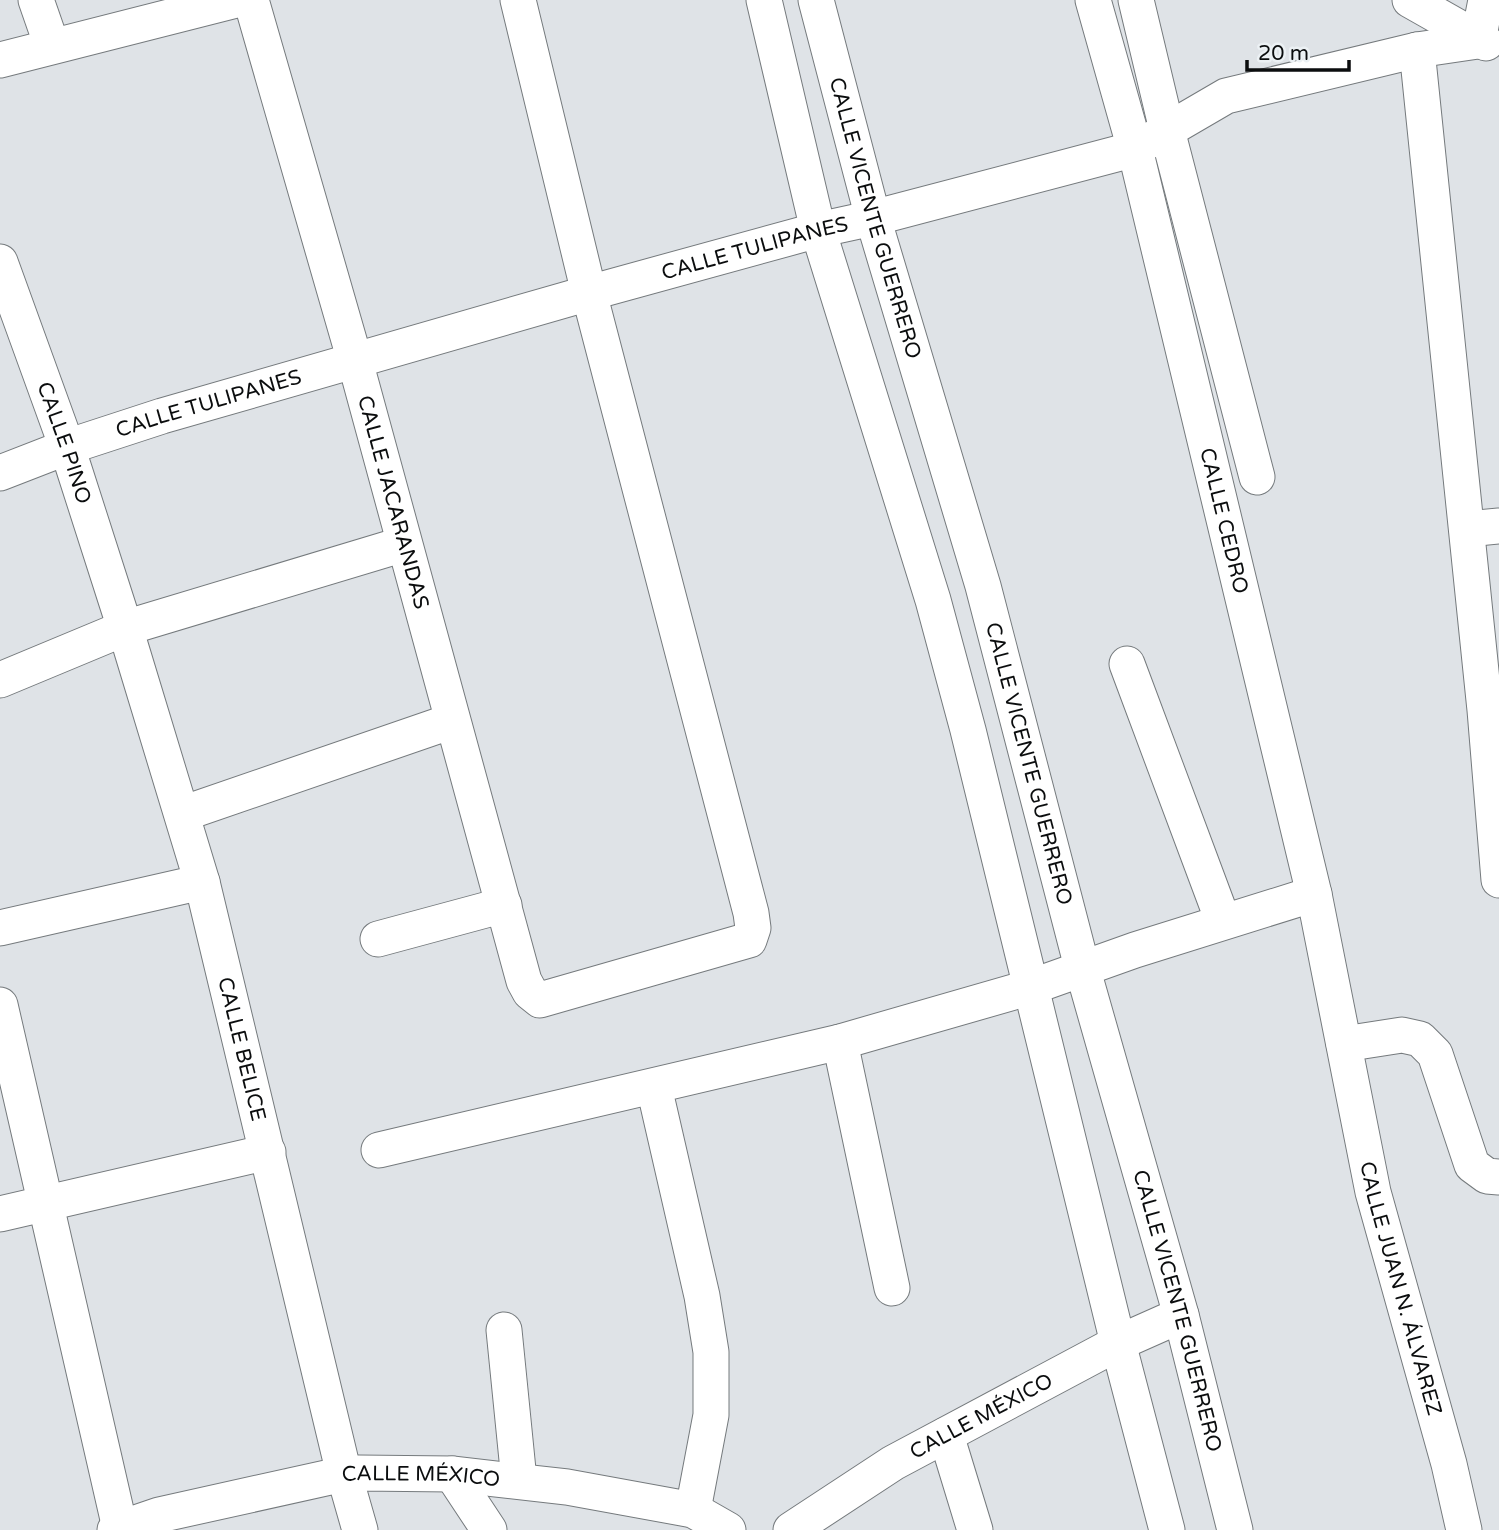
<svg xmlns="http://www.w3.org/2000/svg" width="1499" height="1530" font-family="'Varela Round',sans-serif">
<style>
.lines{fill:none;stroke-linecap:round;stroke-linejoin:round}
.minor-casing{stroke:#757a7d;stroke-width:37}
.minor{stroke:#fff;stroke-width:35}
.labels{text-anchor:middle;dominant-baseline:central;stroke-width:7;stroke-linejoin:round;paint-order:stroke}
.street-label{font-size:21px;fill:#0b0d0e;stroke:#ecf1f4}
</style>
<rect width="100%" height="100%" fill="#dfe3e7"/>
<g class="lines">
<g class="minor-casing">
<g id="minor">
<path d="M36 0 52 46"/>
<path id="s1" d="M251 0 355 361 524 981 530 992 540 1000 749 940 753 928 751 913 589 293 518 0"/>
<path d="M764 0 818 230 933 600 968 730 1118 1343 1167 1530"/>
<path id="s2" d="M816 0 873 218 983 586 1082 967 1181 1315 1235 1530"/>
<path id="s3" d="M1093 0 1135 149 1314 894 1373 1192 1449 1464 1464 1530"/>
<path d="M1136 0 1167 130 1257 477"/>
<path d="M1410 0 1486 43"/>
<path d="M1417 50 1485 710 1499 880"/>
<path d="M0 60 236 0"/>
<path id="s4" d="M0 262 67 447 125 628 202 882 344 1474 360 1530"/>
<path id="s5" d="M0 473 67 447 162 416 589 293 818 230 873 218 1135 149 1226 96 1417 50 1478 41 1486 0"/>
<path d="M1467 529 1499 526"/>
<path d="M1127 664 1223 921"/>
<path d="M0 680 125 628 404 544"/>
<path d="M182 814 452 721"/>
<path d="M0 928 202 882"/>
<path d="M378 939 504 905"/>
<path d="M0 1005 120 1528"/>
<path d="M840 1042 892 1288"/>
<path d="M1344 1044 1402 1035 1420 1039 1435 1054 1472 1165 1487 1176 1499 1177"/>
<path d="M654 1087 702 1296 711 1352V1415L693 1510"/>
<path d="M379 1150 840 1042 1031 987 1135 950 1314 894"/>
<path d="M0 1214 268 1152"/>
<path d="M504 1330 519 1480"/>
<path d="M946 1435 975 1530"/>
<path d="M452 1474 489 1530"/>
<path id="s6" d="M115 1530 159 1515 344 1474 359 1473 452 1474 567 1487 693 1510 728 1530"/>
<path id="s7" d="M791 1530 893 1463 1118 1343 1181 1315"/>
</g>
</g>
<use href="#minor" class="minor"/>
</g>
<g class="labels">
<g class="street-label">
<text stroke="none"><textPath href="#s2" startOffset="226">CALLE VICENTE GUERRERO</textPath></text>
<text stroke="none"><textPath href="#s5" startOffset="788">CALLE TULIPANES</textPath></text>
<text stroke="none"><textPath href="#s5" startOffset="220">CALLE TULIPANES</textPath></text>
<text stroke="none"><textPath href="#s4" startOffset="192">CALLE PINO</textPath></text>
<text stroke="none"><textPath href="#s1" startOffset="522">CALLE JACARANDAS</textPath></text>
<text stroke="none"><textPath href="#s3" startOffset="537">CALLE CEDRO</textPath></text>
<text stroke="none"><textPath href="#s2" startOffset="793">CALLE VICENTE GUERRERO</textPath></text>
<text stroke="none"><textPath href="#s4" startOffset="824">CALLE BELICE</textPath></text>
<text stroke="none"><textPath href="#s3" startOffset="1325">CALLE JUAN N. ÁLVAREZ</textPath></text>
<text stroke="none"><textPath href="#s2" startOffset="1360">CALLE VICENTE GUERRERO</textPath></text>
<text stroke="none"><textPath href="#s7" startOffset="222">CALLE MÉXICO</textPath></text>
<text stroke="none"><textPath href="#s6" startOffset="313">CALLE MÉXICO</textPath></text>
</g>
</g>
<path d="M1247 60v10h102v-10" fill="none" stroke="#0b0d0e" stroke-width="3.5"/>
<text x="1258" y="60" font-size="21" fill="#0b0d0e" stroke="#ecf1f4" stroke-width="5" paint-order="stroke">20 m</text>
</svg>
